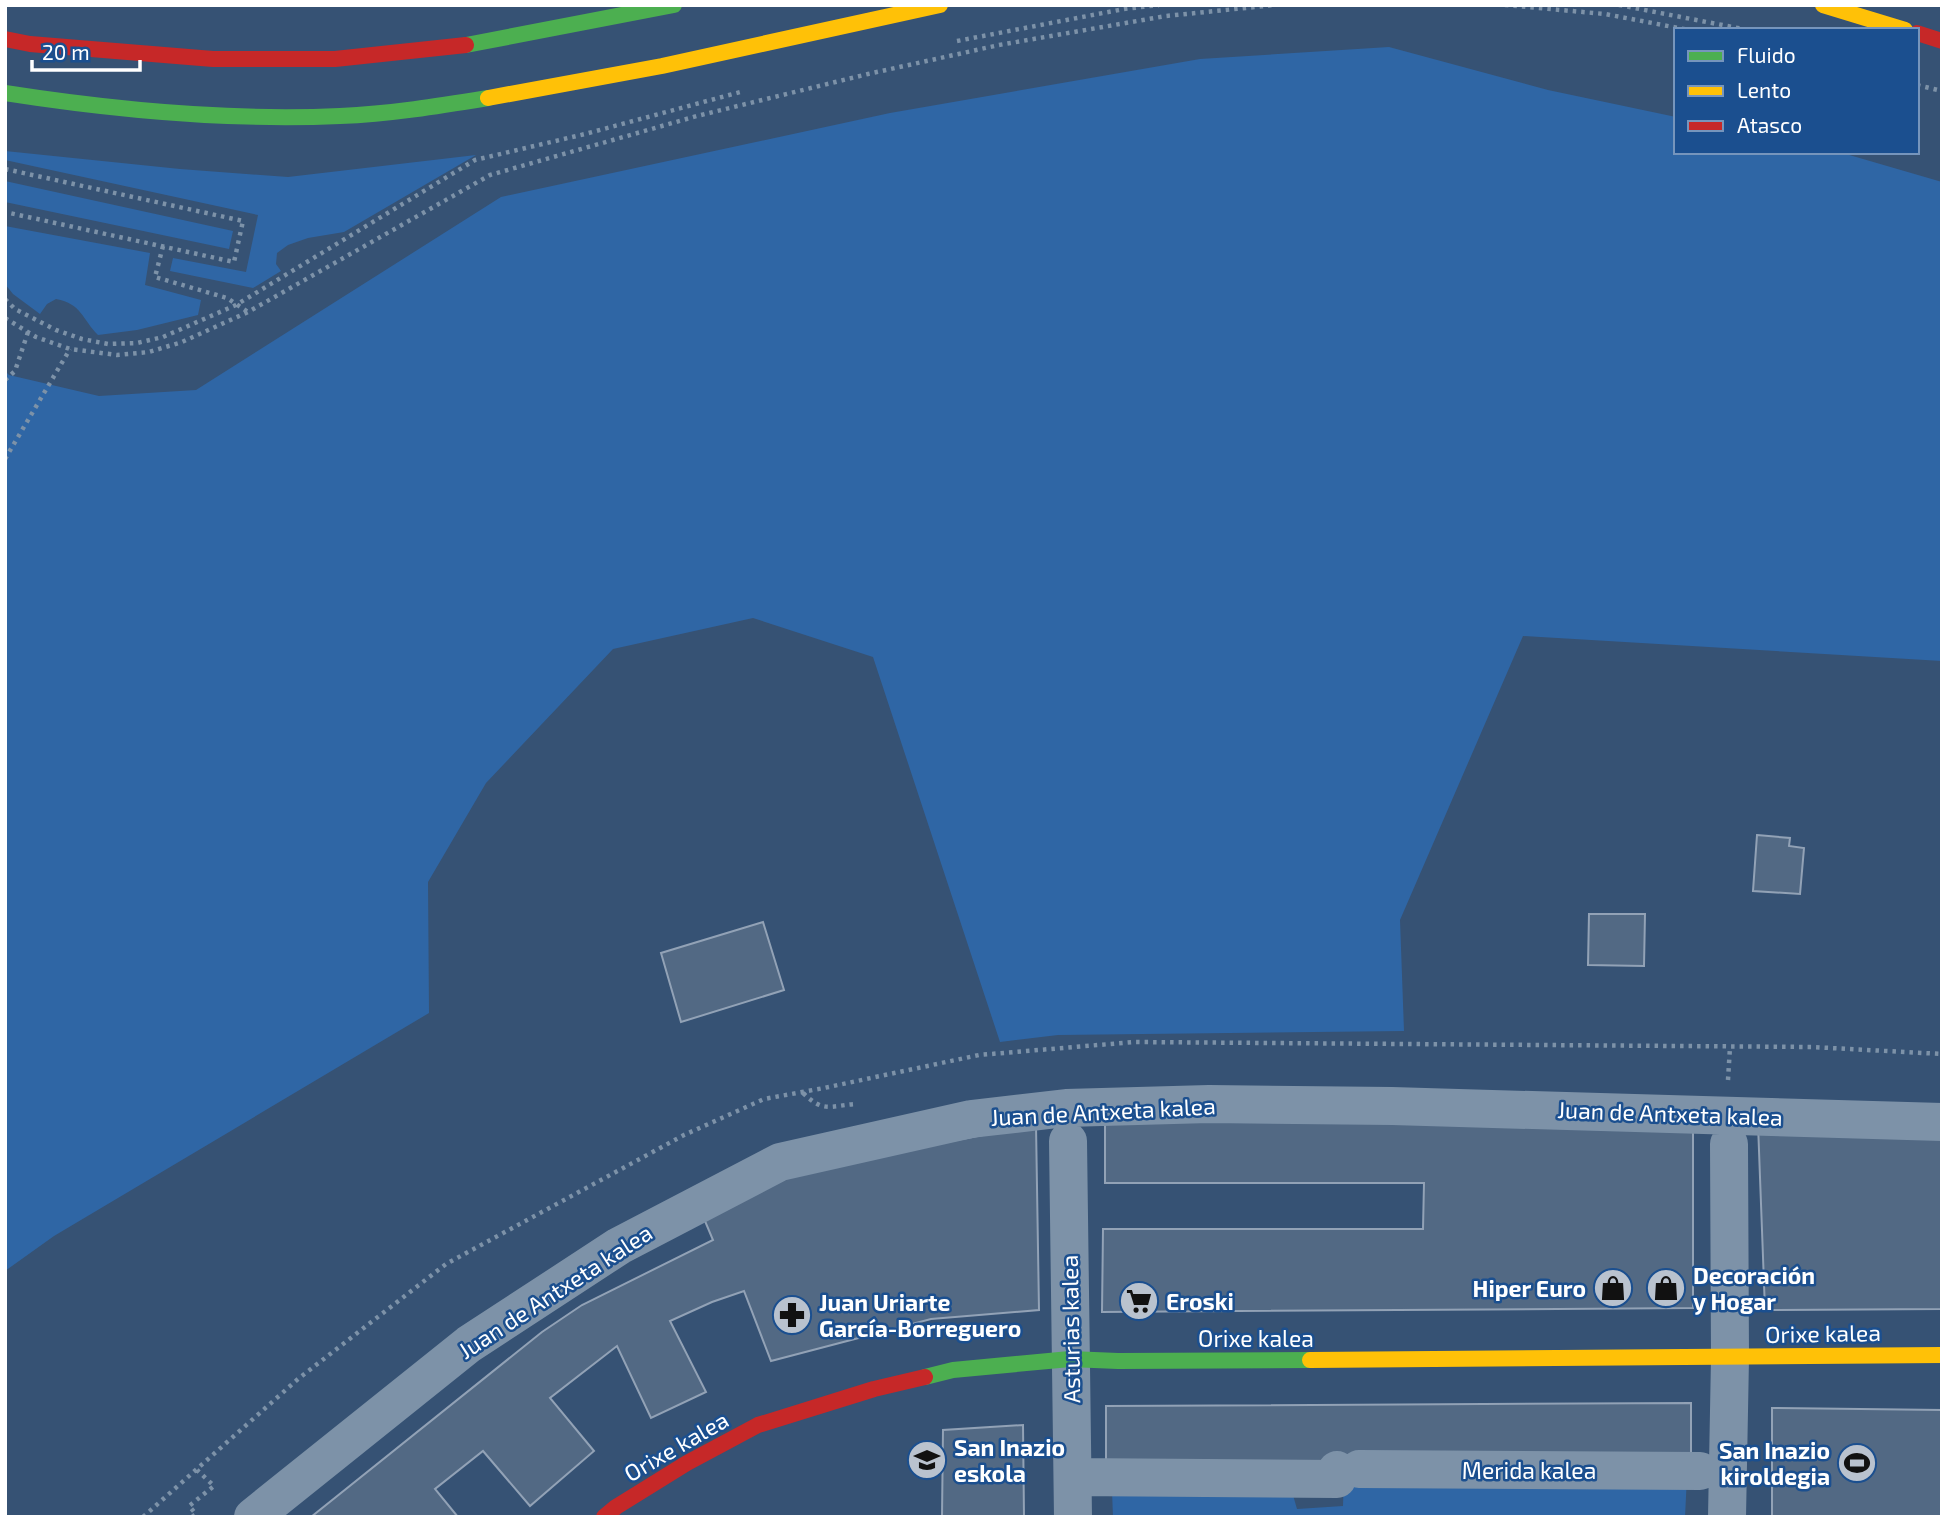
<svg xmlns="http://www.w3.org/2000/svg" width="1947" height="1522" font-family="'Exo 2',sans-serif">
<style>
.green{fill:#2f66a5}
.building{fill:#526984;stroke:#92a2b6;stroke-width:2}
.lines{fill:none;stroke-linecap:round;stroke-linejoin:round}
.path{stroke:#7d92a8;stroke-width:4.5;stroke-dasharray:3.5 5;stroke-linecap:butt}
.street{stroke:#7d92a8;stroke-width:38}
.fast{stroke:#4caf50;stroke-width:16}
.slow{stroke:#ffc107;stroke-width:16}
.jam{stroke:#c62828;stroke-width:16}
.labels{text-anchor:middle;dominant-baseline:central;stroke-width:5;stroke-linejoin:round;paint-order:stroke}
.street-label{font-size:23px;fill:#fff;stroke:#1b4f8f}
.poi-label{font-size:23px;font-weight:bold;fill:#fff;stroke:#1b4f8f;text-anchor:start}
</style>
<rect width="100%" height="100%" fill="#365274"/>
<path class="green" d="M1389 47 1548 90 1676 117V152H1839L1942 182V661L1523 636 1400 920 1404 1031 1058 1035 1000 1042 873 657 753 618 613 649 486 783 428 882 429 1013 54 1236 5 1271V371L9 375 99 396 196 390 501 197 890 113 1200 59Z
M5 151 180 169 288 177 476 155 344 232 308 238 288 245 277 253 276 264 281 271 253 288 170 271 173 258 246 272 258 215 5 160Z
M5 181 233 231 229 249 5 202Z
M5 226 150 253 145 285 201 300 198 315 137 330 98 335C82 319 82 304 56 299L47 304 40 314 13 294 5 284Z
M1344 1475 1687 1476 1685 1517H1113L1112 1491 1293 1495 1297 1509 1343 1506Z"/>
<path class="building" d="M1757 835 1790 838 1789 846 1804 848 1800 894 1753 891Z
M1589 914H1645L1644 966 1588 965Z
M763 922 784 990 681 1022 661 953Z
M1105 1118 1693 1123V1308L1102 1312 1103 1229H1423L1424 1183H1105Z
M1758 1124 1942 1133V1309L1765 1310Z
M1036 1125 1039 1310 931 1319 771 1361 744 1291 712 1302 670 1321 706 1392 651 1418 617 1346 550 1398 594 1451 530 1506 483 1451 435 1489 458 1517H311L542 1332 582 1305 713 1240 702 1214 797 1170Z
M1691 1403V1466L1106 1468V1406Z
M1772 1408 1942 1410V1517H1772Z
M1023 1425 1024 1517H942L943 1430Z"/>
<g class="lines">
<path class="path" d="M1505 5 1605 14 1689 30
M1619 5 1748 30
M957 41 1124 9 1159 5
M1917 85 1942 91
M5 169 243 221 234 262 5 212
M163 246 155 277 227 298 248 312
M5 299 15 309 56 330 82 339 108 344 137 343 163 337 236 305 475 160 585 134 744 91
M5 318 36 337 70 349 117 355 149 352 182 342 248 312 490 175 697 116 868 74 999 45 1166 16 1275 5
M5 380 15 371 28 332
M5 459 70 349
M1728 1080 1730 1047
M803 1093C824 1113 829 1106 855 1104
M143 1517 298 1379 446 1264 684 1135 764 1099 824 1088 979 1055 1134 1042 1812 1047 1942 1054
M192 1517 196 1514 189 1506 214 1486 197 1470"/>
<path class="street" d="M1068 1141 1073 1517
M1359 1469 1700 1471
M1073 1477 1337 1479V1470
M253 1517 469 1344 619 1246 780 1162 971 1119 1066 1108 1209 1104 1392 1106 1942 1122
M1727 1517 1730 1358 1729 1144"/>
<path class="fast" d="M466 45 674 5
M5 93C114 110 229 121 340 116 390 114 439 106 488 98
M925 1377 953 1370 1070 1359 1118 1361 1310 1360"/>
<path class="slow" d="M1823 5 1905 30
M488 98 662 66 940 5
M1310 1360 1942 1355"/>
<path class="jam" d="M1917 33 1942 41
M5 39 30 44 213 59H335L466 45
M604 1517 616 1507 687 1463 758 1425 874 1389 925 1377"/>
</g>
<defs>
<g id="shop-disc" transform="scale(2.0125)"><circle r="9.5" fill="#b9c2ce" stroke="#1b4f8f"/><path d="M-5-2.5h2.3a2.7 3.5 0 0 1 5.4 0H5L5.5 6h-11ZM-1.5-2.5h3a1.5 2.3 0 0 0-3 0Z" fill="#111"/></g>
<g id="supermarket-disc" transform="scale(2.0125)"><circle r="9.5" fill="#b9c2ce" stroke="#1b4f8f"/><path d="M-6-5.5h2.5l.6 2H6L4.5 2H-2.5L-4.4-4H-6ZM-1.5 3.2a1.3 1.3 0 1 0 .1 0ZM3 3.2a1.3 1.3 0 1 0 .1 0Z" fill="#111"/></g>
<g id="pharmacy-disc" transform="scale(2.0125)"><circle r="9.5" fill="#b9c2ce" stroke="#1b4f8f"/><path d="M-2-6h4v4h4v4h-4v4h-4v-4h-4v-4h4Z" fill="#111"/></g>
<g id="school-disc" transform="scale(2.0125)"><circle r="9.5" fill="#b9c2ce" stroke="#1b4f8f"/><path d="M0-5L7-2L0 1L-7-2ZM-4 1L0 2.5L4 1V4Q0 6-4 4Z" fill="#111"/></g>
<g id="stadium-disc" transform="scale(2.0125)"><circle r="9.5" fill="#b9c2ce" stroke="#1b4f8f"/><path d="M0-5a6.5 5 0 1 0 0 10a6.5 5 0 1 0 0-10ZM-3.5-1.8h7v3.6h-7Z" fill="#111"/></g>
</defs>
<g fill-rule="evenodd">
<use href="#shop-disc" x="1613" y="1288"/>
<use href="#shop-disc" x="1666" y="1288"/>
<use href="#supermarket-disc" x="1139" y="1301"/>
<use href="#pharmacy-disc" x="792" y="1315"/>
<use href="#school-disc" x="927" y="1460"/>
<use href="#stadium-disc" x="1857" y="1463"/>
</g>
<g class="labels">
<g class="street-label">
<text transform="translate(1103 1111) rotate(-3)">Juan de Antxeta kalea</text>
<text transform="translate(1670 1113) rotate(2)">Juan de Antxeta kalea</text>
<text transform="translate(555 1291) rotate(-33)">Juan de Antxeta kalea</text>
<text transform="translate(1070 1329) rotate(-91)">Asturias kalea</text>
<text transform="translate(1823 1333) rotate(-1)">Orixe kalea</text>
<text x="1256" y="1338">Orixe kalea</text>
<text transform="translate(676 1446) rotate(-30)">Orixe kalea</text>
<text x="1529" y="1470">Merida kalea</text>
</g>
<g class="poi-label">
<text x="1693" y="1275">Decoración<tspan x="1693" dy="26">y Hogar</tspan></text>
<text x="1586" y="1288" text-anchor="end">Hiper Euro</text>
<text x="1166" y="1301">Eroski</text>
<text x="819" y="1302">Juan Uriarte<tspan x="819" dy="26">García-Borreguero</tspan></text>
<text x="954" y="1447">San Inazio<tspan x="954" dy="26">eskola</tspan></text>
<text x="1830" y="1450" text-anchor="end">San Inazio<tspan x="1830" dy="26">kiroldegia</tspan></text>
</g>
</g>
<rect width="1947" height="1522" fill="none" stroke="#ffffff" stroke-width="14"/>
<rect x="1674" y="28" width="245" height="126" fill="#1b4f8f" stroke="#7695bc" stroke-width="2"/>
<rect x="1688" y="51" width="35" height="10" fill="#4caf50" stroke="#7695bc" stroke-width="2"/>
<text x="1737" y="63" font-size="21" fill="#ffffff">Fluido</text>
<rect x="1688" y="86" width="35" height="10" fill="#ffc107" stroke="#7695bc" stroke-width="2"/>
<text x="1737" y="98" font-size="21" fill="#ffffff">Lento</text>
<rect x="1688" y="121" width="35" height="10" fill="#c62828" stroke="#7695bc" stroke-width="2"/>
<text x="1737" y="133" font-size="21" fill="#ffffff">Atasco</text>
<path d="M32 60v10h108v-10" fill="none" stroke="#ffffff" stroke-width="3.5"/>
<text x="42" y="60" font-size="21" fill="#ffffff" stroke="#1b4f8f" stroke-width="5" paint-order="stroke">20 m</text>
</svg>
